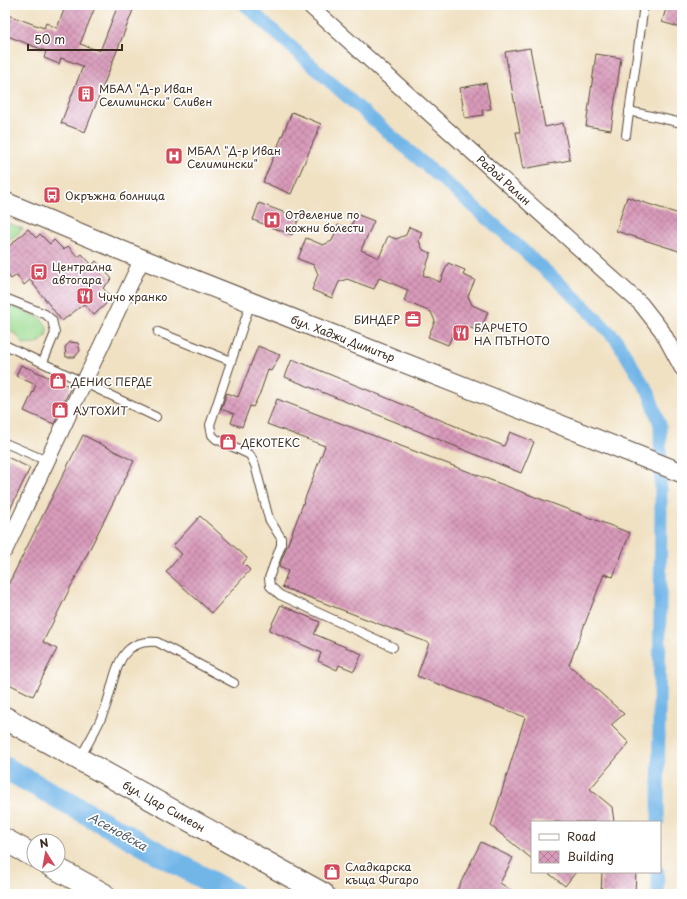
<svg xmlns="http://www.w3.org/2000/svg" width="687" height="899" font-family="'Playpen Sans',sans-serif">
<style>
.green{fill:#9cdc92;stroke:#6c8358}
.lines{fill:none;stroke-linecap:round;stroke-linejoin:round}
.canal{stroke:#72b6e8;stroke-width:13}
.river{stroke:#72b6e8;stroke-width:23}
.building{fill:url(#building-cross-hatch)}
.service-casing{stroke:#564537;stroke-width:10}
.minor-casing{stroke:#564537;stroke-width:17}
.tertiary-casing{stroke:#564537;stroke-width:21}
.secondary-casing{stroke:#564537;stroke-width:24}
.service{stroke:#fff;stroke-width:8}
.minor{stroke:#fff;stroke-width:15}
.tertiary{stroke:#fff;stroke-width:19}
.secondary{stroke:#fff;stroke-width:22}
.labels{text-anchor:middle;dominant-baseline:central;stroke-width:3.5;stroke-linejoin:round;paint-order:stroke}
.poi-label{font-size:11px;fill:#3b2a1e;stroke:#fff;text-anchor:start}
.street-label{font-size:11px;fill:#3b2a1e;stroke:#fff}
.water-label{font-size:12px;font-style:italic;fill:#4e5b65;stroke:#fff}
</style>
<defs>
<pattern id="building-cross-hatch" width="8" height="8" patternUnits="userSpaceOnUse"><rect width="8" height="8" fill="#d89aba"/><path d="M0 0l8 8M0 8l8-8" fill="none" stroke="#b07e97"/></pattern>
</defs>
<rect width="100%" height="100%" fill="#fff"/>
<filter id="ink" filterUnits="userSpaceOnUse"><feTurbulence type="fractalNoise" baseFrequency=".025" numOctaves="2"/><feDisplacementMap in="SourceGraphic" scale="8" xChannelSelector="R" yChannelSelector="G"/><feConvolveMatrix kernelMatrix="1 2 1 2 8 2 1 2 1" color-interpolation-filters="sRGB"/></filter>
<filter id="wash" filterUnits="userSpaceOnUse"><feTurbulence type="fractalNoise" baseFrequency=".012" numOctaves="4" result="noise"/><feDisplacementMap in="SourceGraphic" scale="16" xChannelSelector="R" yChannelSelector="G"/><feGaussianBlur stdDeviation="0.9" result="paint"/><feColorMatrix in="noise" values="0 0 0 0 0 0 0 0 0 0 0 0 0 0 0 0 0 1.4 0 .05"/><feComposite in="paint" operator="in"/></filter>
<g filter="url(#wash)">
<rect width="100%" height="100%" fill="#f0e1c3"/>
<path class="green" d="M5 222 23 229 5 244Z
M5 304C16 308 31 312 41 319 55 330 43 348 24 344L16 334 5 329Z"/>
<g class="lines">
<path class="canal" d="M245 5 356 105 503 232 579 301 616 339 649 393 660 425 661 505 658 822
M658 894V872"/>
<path class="river" d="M5 768 232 894"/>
</g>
<g id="blocks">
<path class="building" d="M66 5H96L80 44 100 51 118 5H135L85 132 61 123 83 66 61 58 59 64 44 58 46 51 5 35V14L44 28 46 23 57 28Z
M667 5H682V28L662 22Z
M530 48 545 127 563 123 570 160 523 169 516 132H520L505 52Z
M596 54 621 58 611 130 586 126Z
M486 83 491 109 482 110 483 115 465 118 460 88Z
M292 112 321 124 291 194 263 182Z
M627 197 682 215V252L616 231Z
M259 203 299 218 292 235 253 220Z
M356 214 374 221 361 250 379 258 388 236 396 239 406 235 409 227 422 232 419 241 423 250 431 253 423 275 440 282 448 263 465 270 463 275 475 280 468 296 472 305 488 312 480 332 464 325 455 329 448 345 428 337 435 321 431 312 404 301 408 290 379 278 374 289 347 279 339 282 332 298 312 290 318 274 314 265 298 259 306 238 323 245 332 241 338 225 350 229Z
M28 229 36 238 40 234 50 244 54 240 64 250 68 246 78 257 82 254 92 265 96 261 112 279 103 288 112 298 94 315 84 304 62 321 30 280 24 285 17 275 11 279 5 272V250Z
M70 342 78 343 80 351 75 357H66L65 347Z
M258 346 280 355 271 371 268 370 260 393 253 407 250 406 242 427 231 423 234 414 221 409 227 393 238 397Z
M292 359 504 446 510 432 534 442 521 473 285 377Z
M21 365 71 387 54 424 24 411 36 385 16 376Z
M277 399 630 533 613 577 604 574 569 665 624 714 611 725 629 743 590 789 612 807 614 822H532V859L491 826 525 717 417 676 429 643 282 587 288 571 279 567 325 446 267 424Z
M83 435 134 461 43 642 57 649 33 696 5 682V591Z
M5 456 30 468 5 520Z
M200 516 247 558 243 563 250 570 212 613 166 572 182 554 173 546Z
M281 605 320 622 314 634 362 654 354 671 339 665 337 670 318 661 321 653 269 630Z
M481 842 513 858 500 883 517 894H455Z
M547 872H576L565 886Z
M602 872H636L635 894H601Z"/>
</g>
</g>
<g filter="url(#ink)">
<use href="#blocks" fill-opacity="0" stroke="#564537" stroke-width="1"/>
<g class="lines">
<g class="service-casing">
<path id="service" d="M629 111 682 123
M626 135 644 5
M5 298 45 314 52 320 55 333 43 362
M251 302 210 425 212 435 216 439 250 455 255 465 269 519 281 538V545L269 578 270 586 280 595 393 647
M158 332 231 361
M5 345 156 417
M5 443 47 461
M80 758C89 741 100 724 106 706 116 677 116 638 157 642L234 683"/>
</g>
<g class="minor-casing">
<path id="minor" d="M309 5 641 304 662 331 682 368
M5 550 142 259"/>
</g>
<g class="tertiary-casing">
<path id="tertiary" d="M5 202 142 259 682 473"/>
</g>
<g class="secondary-casing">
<path id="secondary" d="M5 718 323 894
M5 840 34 856
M50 865 103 894"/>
</g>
<use href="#service" class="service"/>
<use href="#minor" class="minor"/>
<use href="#tertiary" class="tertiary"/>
<use href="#secondary" class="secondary"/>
</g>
</g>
<defs>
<g id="building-square" transform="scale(0.9)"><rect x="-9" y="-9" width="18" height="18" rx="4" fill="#d1495b" stroke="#fff"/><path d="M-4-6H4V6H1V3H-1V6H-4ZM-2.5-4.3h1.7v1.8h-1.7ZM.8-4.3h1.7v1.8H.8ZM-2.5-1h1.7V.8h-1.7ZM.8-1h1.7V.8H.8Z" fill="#fff"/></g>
<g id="hospital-square" transform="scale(0.9)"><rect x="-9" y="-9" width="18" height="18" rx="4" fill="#d1495b" stroke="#fff"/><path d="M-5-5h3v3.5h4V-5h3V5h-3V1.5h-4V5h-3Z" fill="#fff"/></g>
<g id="bus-square" transform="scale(0.9)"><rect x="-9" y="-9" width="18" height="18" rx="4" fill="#d1495b" stroke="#fff"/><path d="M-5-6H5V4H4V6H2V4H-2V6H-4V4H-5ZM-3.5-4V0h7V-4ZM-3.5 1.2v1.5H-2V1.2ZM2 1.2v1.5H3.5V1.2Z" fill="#fff"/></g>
<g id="restaurant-square" transform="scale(0.9)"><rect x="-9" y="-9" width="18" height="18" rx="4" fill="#d1495b" stroke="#fff"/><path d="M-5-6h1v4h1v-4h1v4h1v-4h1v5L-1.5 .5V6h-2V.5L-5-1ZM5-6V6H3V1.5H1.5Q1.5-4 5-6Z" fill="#fff"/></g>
<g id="office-square" transform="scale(0.9)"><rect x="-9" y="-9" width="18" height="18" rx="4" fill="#d1495b" stroke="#fff"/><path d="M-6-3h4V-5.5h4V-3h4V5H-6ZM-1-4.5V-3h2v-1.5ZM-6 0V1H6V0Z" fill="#fff"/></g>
<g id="shop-square" transform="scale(0.9)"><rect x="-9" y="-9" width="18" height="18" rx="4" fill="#d1495b" stroke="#fff"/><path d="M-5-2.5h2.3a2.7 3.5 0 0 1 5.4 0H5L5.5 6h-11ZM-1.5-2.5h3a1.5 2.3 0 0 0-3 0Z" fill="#fff"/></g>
</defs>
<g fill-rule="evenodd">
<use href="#building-square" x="86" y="94"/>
<use href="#hospital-square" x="174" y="156"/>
<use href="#bus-square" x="52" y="195"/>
<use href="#hospital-square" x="272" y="220"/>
<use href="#bus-square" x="39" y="272"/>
<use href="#restaurant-square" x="85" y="296"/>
<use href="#office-square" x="413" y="319"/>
<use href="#restaurant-square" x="461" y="333"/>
<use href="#shop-square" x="58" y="381"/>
<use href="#shop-square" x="60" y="410"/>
<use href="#shop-square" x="228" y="442"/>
<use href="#shop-square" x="332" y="872"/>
</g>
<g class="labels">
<g class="poi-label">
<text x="99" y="88">МБАЛ "Д-р Иван<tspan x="99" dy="13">Селимински" Сливен</tspan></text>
<text x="187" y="150">МБАЛ "Д-р Иван<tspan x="187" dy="13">Селимински"</tspan></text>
<text x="65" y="195">Окръжна болница</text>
<text x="285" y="214">Отделение по<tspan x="285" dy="13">кожни болести</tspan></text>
<text x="52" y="266">Централна<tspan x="52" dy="13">автогара</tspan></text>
<text x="98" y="296">Чичо хранко</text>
<text x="400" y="319" text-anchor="end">БИНДЕР</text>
<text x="474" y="327">БАРЧЕТО<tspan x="474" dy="13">НА ПЪТНОТО</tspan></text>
<text x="71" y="381">ДЕНИС ПЕРДЕ</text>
<text x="73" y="410">АУТОХИТ</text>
<text x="241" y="442">ДЕКОТЕКС</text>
<text x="345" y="866">Сладкарска<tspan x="345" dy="13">къща Фигаро</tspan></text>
</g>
<g class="street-label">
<text transform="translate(504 180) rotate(42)">Радой Ралин</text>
<text transform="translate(343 338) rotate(21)">бул. Хаджи Димитър</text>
<text transform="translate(164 806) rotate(29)">бул. Цар Симеон</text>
</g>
<g class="water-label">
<text transform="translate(118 831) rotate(29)">Асеновска</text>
</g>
</g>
<rect width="687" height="899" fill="none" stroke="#fff" stroke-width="20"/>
<rect x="531" y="821" width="130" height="52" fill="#ffffff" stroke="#b1aaa5"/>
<rect x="539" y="834" width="20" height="6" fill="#ffffff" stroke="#b1aaa5"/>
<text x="567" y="841" font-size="12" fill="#3b2a1e">Road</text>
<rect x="539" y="851" width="20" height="12" fill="url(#building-cross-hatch)" stroke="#b1aaa5"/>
<text x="567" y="861" font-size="12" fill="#3b2a1e">Building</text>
<g transform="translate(46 853) rotate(349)"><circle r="19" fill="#ffffff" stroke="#b1aaa5"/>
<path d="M0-3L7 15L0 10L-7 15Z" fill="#d1495b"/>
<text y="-6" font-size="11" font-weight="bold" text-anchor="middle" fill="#3b2a1e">N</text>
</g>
<path d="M28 44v6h94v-6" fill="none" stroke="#3b2a1e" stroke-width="2"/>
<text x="34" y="44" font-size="12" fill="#3b2a1e" stroke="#ffffff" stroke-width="3" paint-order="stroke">50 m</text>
</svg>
